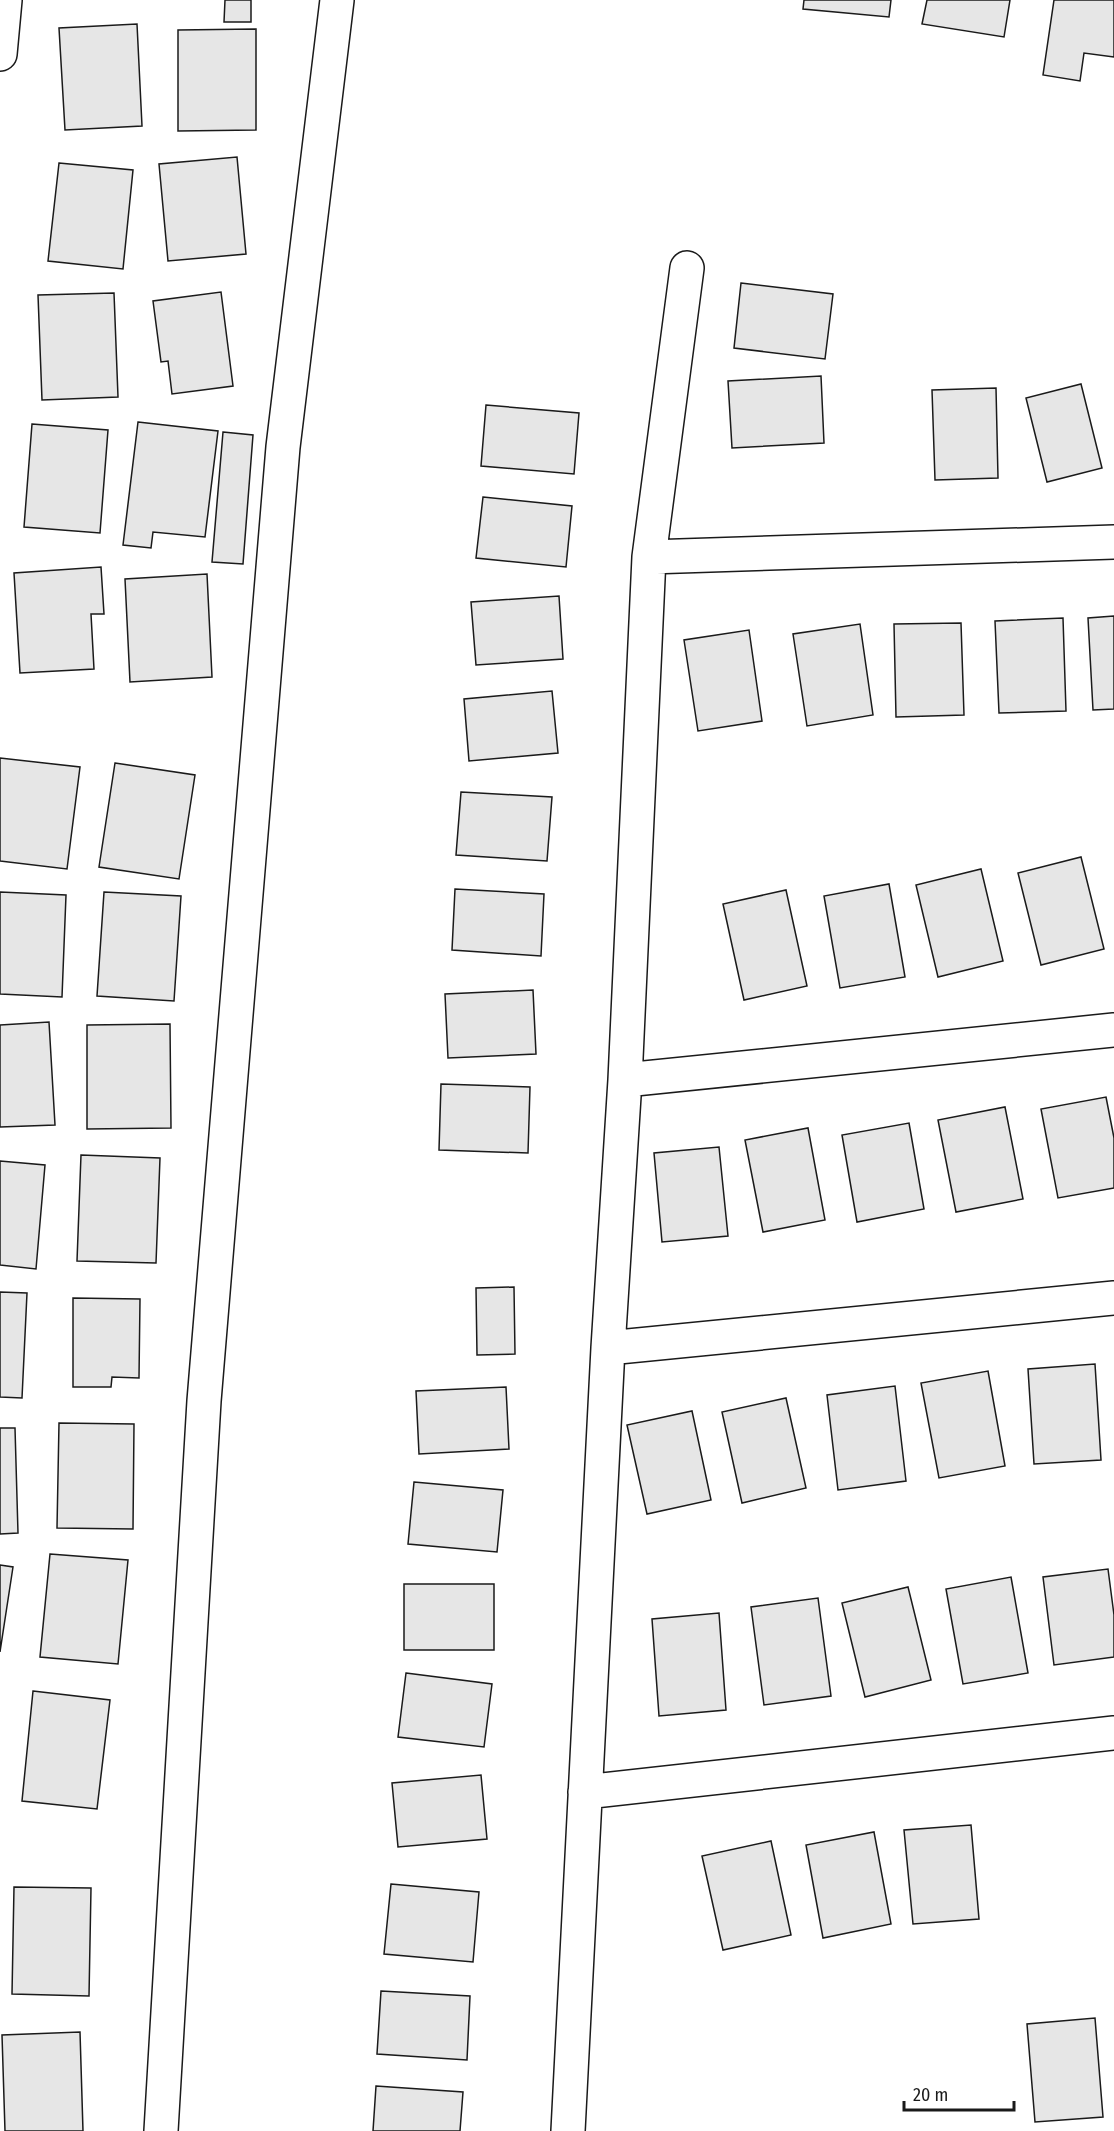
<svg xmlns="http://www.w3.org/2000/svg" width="1114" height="2131" font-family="'Fira Sans Condensed',sans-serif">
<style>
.building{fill:#e6e6e6;stroke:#1a1a1a;stroke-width:1.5}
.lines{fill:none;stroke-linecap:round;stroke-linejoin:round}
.street-casing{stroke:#1a1a1a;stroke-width:36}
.street{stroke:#fff;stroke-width:33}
</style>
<rect width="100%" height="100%" fill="#fff"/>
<path class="building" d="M225 0H251V22H224Z
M804 0H891L889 17 803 9Z
M927 0H1010L1004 37 922 24Z
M1054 0H1114V57L1084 53 1080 81 1043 75Z
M137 24 142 126 65 130 59 28Z
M256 29V130L178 131V30Z
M237 157 246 254 168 261 159 164Z
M59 163 133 170 123 269 48 261Z
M741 283 833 294 825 359 734 348Z
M221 292 233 386 172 394 168 361 161 362 153 301Z
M114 293 118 397 42 400 38 295Z
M821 376 824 443 732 448 728 381Z
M1081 384 1102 468 1047 482 1026 398Z
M996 388 998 478 935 480 932 390Z
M486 405 579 413 574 474 481 466Z
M138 422 218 431 205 537 153 532 151 548 123 545Z
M32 424 108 430 100 533 24 527Z
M223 432 253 435 243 564 212 562Z
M483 497 572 506 566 567 476 558Z
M101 567 104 614H91L94 669 20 673 14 573Z
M207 574 212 677 130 682 125 579Z
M559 596 563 659 476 665 471 602Z
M1114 616V709L1093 710 1088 618Z
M1063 618 1066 711 999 713 995 621Z
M961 623 964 715 896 717 894 624Z
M860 624 873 715 807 726 793 634Z
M749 630 762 721 698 731 684 640Z
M552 691 558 753 469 761 464 699Z
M0 758 80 767 67 869 0 861Z
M115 763 195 775 179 879 99 867Z
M461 792 552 797 547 861 456 855Z
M1081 857 1104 949 1041 965 1018 873Z
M981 869 1003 961 938 977 916 885Z
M889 884 905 977 840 988 824 896Z
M455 889 544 894 541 956 452 950Z
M786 890 807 986 744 1000 723 904Z
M0 892 66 895 62 997 0 994Z
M104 892 181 896 174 1001 97 996Z
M533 990 536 1054 448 1058 445 994Z
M49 1022 55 1125 0 1127V1025Z
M170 1024 171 1128 87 1129V1025Z
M441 1084 530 1087 528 1153 439 1150Z
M1106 1097 1114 1138V1188L1058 1198 1041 1109Z
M1005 1107 1023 1199 956 1212 938 1120Z
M909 1123 924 1209 857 1222 842 1135Z
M808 1128 825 1220 763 1232 745 1140Z
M719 1147 728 1236 662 1242 654 1153Z
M81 1155 160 1158 156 1263 77 1261Z
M0 1161 45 1165 36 1269 0 1265Z
M514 1287 515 1354 477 1355 476 1288Z
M0 1292 27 1293 22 1398 0 1397Z
M73 1298 140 1299 139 1378 112 1377 111 1387H73Z
M1095 1364 1101 1460 1034 1464 1028 1369Z
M988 1371 1005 1466 939 1478 921 1383Z
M895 1386 906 1481 838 1490 827 1395Z
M506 1387 509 1449 419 1454 416 1391Z
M786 1398 806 1488 742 1503 722 1412Z
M692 1411 711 1500 647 1514 627 1425Z
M59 1423 134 1424 133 1529 57 1528Z
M0 1428H15L18 1533 0 1534Z
M414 1482 503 1490 497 1552 408 1544Z
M50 1554 128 1560 118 1664 40 1657Z
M0 1565 13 1567 0 1652Z
M1108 1569 1114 1615V1657L1054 1665 1043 1577Z
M1011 1577 1028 1673 963 1684 946 1589Z
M404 1584H494V1650H404Z
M908 1587 931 1680 865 1697 842 1603Z
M818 1598 831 1696 764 1705 751 1607Z
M719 1613 726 1710 659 1716 652 1619Z
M406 1673 492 1684 484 1747 398 1737Z
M33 1691 110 1700 97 1809 22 1801Z
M481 1775 487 1839 398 1847 392 1783Z
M971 1825 979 1919 913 1924 904 1830Z
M874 1832 891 1924 823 1938 806 1845Z
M771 1841 791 1935 723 1950 702 1856Z
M391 1884 479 1892 473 1962 384 1954Z
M14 1887 91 1888 89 1996 12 1994Z
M381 1991 470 1996 467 2060 377 2054Z
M1095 2018 1103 2117 1035 2122 1027 2024Z
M80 2032 83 2131H5L2 2035Z
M376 2086 463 2092 460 2131H373Z"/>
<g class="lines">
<g class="street-casing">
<path id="street" d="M0 54 5 0
M649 557 1114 542
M625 1080 1114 1030
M608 1348 1114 1298
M585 1792 1114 1733
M161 2131 204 1401 283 447 337 0
M568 2131 608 1348 625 1080 649 557 687 268"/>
</g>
<use href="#street" class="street"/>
</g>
<path d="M904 2101v9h110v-9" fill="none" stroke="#1a1a1a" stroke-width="3"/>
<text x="913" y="2101" font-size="18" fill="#1a1a1a" stroke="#ffffff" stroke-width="4.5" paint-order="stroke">20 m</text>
</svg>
